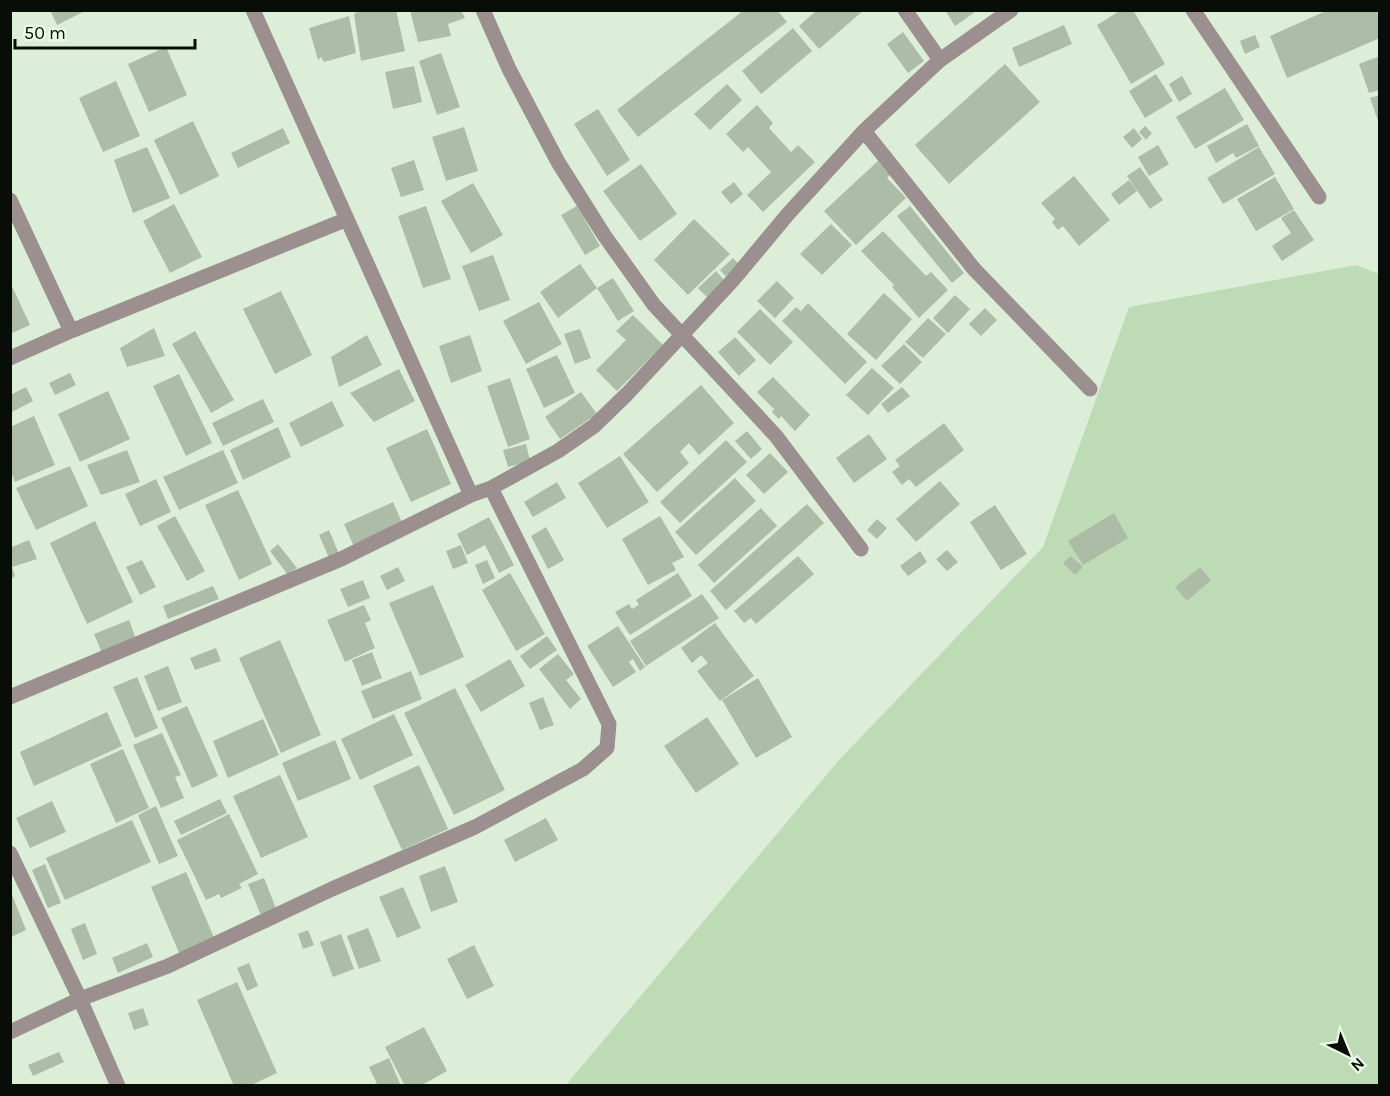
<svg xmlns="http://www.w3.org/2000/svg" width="1390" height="1096" font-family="Karla,sans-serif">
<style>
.green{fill:#bddbb5}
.building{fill:#acbca7}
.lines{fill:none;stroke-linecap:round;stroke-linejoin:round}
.minor{stroke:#9c8f8f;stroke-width:15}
</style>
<rect width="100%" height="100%" fill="#ddeed8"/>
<path class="green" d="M1356 265 1379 274V1085L565 1086 839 760 1043 547 1129 307Z"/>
<path class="building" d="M50 10H87L57 25Z
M361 10H396L405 51 361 61 354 14Z
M410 10H461L465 18 448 24 451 36 418 42Z
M744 10H777L787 22 638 137 617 110Z
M817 10H864L819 49 799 26Z
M945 10H978L955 26Z
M1121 10H1133L1165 64 1131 84 1097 25Z
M1328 10H1380V38L1287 78 1270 36Z
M349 16 356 53 324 62 321 57 318 60 309 28Z
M1064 25 1072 44 1019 67 1012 48Z
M793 28 812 51 761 94 742 71Z
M903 32 924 61 908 73 887 44Z
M1255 35 1260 47 1245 54 1240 41Z
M166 47 187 95 149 112 128 64Z
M441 53 460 107 437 115 419 61Z
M1380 56V90L1369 93 1359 64Z
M1005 64 1040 102 949 184 915 145Z
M414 66 422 102 393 109 385 72Z
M1156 74 1173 101 1145 118 1129 91Z
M1182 76 1192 94 1179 102 1169 84Z
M116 81 140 136 103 152 79 98Z
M727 84 742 100 710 130 694 114Z
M1225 88 1244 120 1195 149 1176 117Z
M1380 95V124H1379L1370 98Z
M757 105 773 123 769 128 791 152 798 145 815 162 763 212 747 195 771 172 748 147 743 152 726 134Z
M598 109 630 160 607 176 574 124Z
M193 121 219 176 180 195 154 140Z
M1247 124 1259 146 1236 158 1233 153 1216 163 1207 146Z
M1145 126 1152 133 1146 140 1139 132Z
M464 127 478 171 446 181 432 137Z
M283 128 290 143 238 168 231 153Z
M1134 128 1142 139 1132 148 1123 137Z
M1158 145 1169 164 1149 176 1138 157Z
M147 147 170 198 133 213 114 160Z
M1259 147 1275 174 1223 204 1207 178Z
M414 160 424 190 401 197 391 168Z
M878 161 890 175 887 178 906 198 856 245 824 211Z
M641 164 677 214 640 241 603 191Z
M1140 167 1163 200 1150 209 1127 176Z
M1074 176 1110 220 1079 246 1063 226 1058 230 1052 222 1055 219 1041 203Z
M1275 177 1294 209 1256 231 1237 199Z
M1129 180 1137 191 1119 205 1111 194Z
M734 182 743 194 731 204 721 192Z
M473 183 503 235 471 253 441 201Z
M174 204 202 257 170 273 143 221Z
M426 206 451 279 423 288 398 216Z
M577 206 600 246 585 255 561 215Z
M910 206 964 273 952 283 897 216Z
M1294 210 1314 240 1282 261 1272 246 1291 233 1281 218Z
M694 219 730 254 688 295 654 260Z
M831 224 852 245 822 275 800 254Z
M883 231 926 276 931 272 948 290 919 318 892 287 894 285 861 251Z
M493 255 510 300 479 311 462 266Z
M733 258 742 268 729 280 720 270Z
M580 264 597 288 558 318 540 292Z
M716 271 727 283 710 300 698 288Z
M613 278 634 311 618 321 597 288Z
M777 281 794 298 775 318 757 301Z
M10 282 30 325 10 334Z
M281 291 312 355 275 374 243 309Z
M884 293 912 319 876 360 847 334Z
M955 295 970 309 948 333 933 318Z
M539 302 562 344 526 364 503 321Z
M808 303 867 362 845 384 782 321 796 307 801 311Z
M985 308 997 320 981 336 969 324Z
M760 309 793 342 770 365 737 332Z
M633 315 663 345 617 391 596 370 626 340 616 331Z
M928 318 946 334 923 358 905 342Z
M154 328 165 356 127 367 120 348Z
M580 329 591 358 575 364 564 334Z
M195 331 234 400 211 413 172 344Z
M367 335 382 365 339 387 331 357Z
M470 335 482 371 451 383 439 346Z
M735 337 756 360 739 376 718 352Z
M904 344 922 362 900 384 881 366Z
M557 355 575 393 544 408 526 369Z
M872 368 894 388 868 415 846 395Z
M399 369 415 401 374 422 350 393Z
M70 373 76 385 55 395 49 383Z
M179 374 212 443 186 456 153 386Z
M773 377 810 415 795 431 781 416 779 419 772 412 774 409 757 392Z
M510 378 530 439 508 447 487 386Z
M701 385 734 423 699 455 689 443 680 452 689 463 657 492 623 454Z
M26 387 33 401 10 413V395Z
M902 387 910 396 888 413 881 404Z
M108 391 130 439 80 462 58 414Z
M581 392 597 414 560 439 545 417Z
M263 399 274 422 223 446 212 423Z
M332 401 344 426 301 447 289 423Z
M34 416 55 465 15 482 10 470V427Z
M944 423 964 450 916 487 909 479 902 485 892 472 900 466 895 460Z
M278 427 291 457 243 480 230 450Z
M427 429 451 484 411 502 386 448Z
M747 431 762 449 751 459 735 441Z
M869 434 887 459 854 483 836 458Z
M726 440 747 462 680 523 660 502Z
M526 444 530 461 508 467 503 450Z
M127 450 140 482 101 495 87 465Z
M223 450 238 483 179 510 163 477Z
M770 453 788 472 764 494 746 475Z
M620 456 649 502 607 528 578 483Z
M70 466 88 506 36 530 16 488Z
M735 478 756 501 696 555 675 532Z
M156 479 171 512 140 526 125 494Z
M940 481 960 504 916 542 896 519Z
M557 482 566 498 533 517 524 502Z
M238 490 272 564 239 580 205 505Z
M393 502 404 527 355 549 344 524Z
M807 504 824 523 726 610 710 591Z
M995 505 1027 554 1001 570 970 522Z
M761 508 777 526 714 583 698 565Z
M1114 513 1128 538 1083 565 1068 541Z
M175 516 205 571 187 581 157 526Z
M660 516 684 557 672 563 676 570 648 585 622 539Z
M489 517 514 565 499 573 485 545 467 555 457 534Z
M877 519 887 528 877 539 867 530Z
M95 521 133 602 87 624 50 543Z
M546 527 564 560 548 569 531 536Z
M329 530 339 554 329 558 319 535Z
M29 540 37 559 12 567 15 576 10 580V548Z
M278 544 297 568 287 574 270 551Z
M461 545 468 563 453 569 446 551Z
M947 550 958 562 947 571 936 559Z
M920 551 927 562 908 576 900 566Z
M798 556 814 574 756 624 751 618 744 623 734 611Z
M1071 556 1083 567 1075 575 1063 563Z
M142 560 156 587 140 595 126 567Z
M487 560 495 578 483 584 475 565Z
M398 567 405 581 387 590 380 576Z
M1200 567 1211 580 1187 601 1175 587Z
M510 573 545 634 516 651 482 590Z
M678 573 692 596 630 635 615 612 629 604 632 609 639 605 636 600Z
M363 580 370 598 348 607 340 589Z
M433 585 464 657 420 676 389 603Z
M213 586 219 599 168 619 163 606Z
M702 594 719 618 646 666 630 641Z
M364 605 371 620 365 623 375 648 345 662 327 620Z
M129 620 136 639 102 653 94 634Z
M715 623 754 676 720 701 697 671 708 663 701 655 692 663 681 648Z
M618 626 645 667 640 671 633 659 629 662 636 672 613 687 587 646Z
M547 636 557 650 530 669 520 656Z
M280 640 321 735 281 753 239 658Z
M216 648 221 661 195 670 190 658Z
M372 652 382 678 362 686 352 660Z
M558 654 574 674 566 680 581 699 570 709 539 669Z
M510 659 525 686 481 712 465 685Z
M168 666 182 702 158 711 144 676Z
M411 671 422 699 373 719 361 691Z
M137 677 158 728 135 738 113 687Z
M758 678 792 737 756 758 722 700Z
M455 688 505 790 454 815 404 713Z
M543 697 554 725 540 730 529 703Z
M187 706 218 776 192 788 161 718Z
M107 712 122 746 34 786 20 752Z
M394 714 413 755 360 780 341 739Z
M707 717 739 764 696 793 664 746Z
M263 719 279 755 228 778 213 741Z
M162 733 181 775 175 777 184 798 161 808 133 745Z
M335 740 351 779 298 801 282 763Z
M123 749 149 808 116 823 90 764Z
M419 765 448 829 402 850 373 786Z
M280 775 308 837 261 858 233 796Z
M220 799 227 813 181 835 174 821Z
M52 801 66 832 30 848 16 818Z
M156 806 178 856 159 864 138 815Z
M229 814 258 874 239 884 242 888 221 898 219 894 206 900 177 840Z
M546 818 558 840 515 862 504 840Z
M132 820 151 862 65 900 46 858Z
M45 864 61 903 48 908 32 870Z
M445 866 458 902 431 912 419 876Z
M186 872 215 940 180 955 151 887Z
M264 878 277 911 262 918 248 884Z
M403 887 421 928 397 938 379 897Z
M11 892 26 930 11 937Z
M85 923 97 954 83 960 71 929Z
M368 928 381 961 359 969 347 936Z
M308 930 314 945 303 949 298 934Z
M341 934 354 969 333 977 320 942Z
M147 943 153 957 118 973 112 958Z
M474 945 494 986 467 999 447 959Z
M249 963 258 986 247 991 237 968Z
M237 982 277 1073 249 1086H234L197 1000Z
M143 1008 149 1025 134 1030 128 1013Z
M424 1027 447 1071 420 1086H405L385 1047Z
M59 1052 64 1062 33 1076 28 1065Z
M389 1058 401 1086H378L369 1067Z"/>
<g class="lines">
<path class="minor" d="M253 10 471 495
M483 10 509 69 558 162 604 235 654 305 776 436 861 549
M905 10 940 60
M1193 10 1319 197
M864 131 974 269 1090 389
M10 200 71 331
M10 358 71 331 345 220
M10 697 341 559 471 495 491 488 558 451 594 426 627 394 733 280 788 214 864 131 940 60 1011 10
M10 853 80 999 118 1086
M10 1032 80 999 168 966 332 889 475 827 583 769 607 748 609 724 491 488"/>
</g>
<rect width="1390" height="1096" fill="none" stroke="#080d07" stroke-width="24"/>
<g transform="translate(1348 1054) rotate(137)" stroke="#eafbe5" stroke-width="4.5" paint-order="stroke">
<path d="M0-4.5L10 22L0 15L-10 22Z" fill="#080d07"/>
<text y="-9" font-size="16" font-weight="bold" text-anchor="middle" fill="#080d07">N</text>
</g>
<path d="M15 39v9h180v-9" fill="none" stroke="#080d07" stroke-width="3"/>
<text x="24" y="39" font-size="18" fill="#080d07" stroke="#eafbe5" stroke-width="4.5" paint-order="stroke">50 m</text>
</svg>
